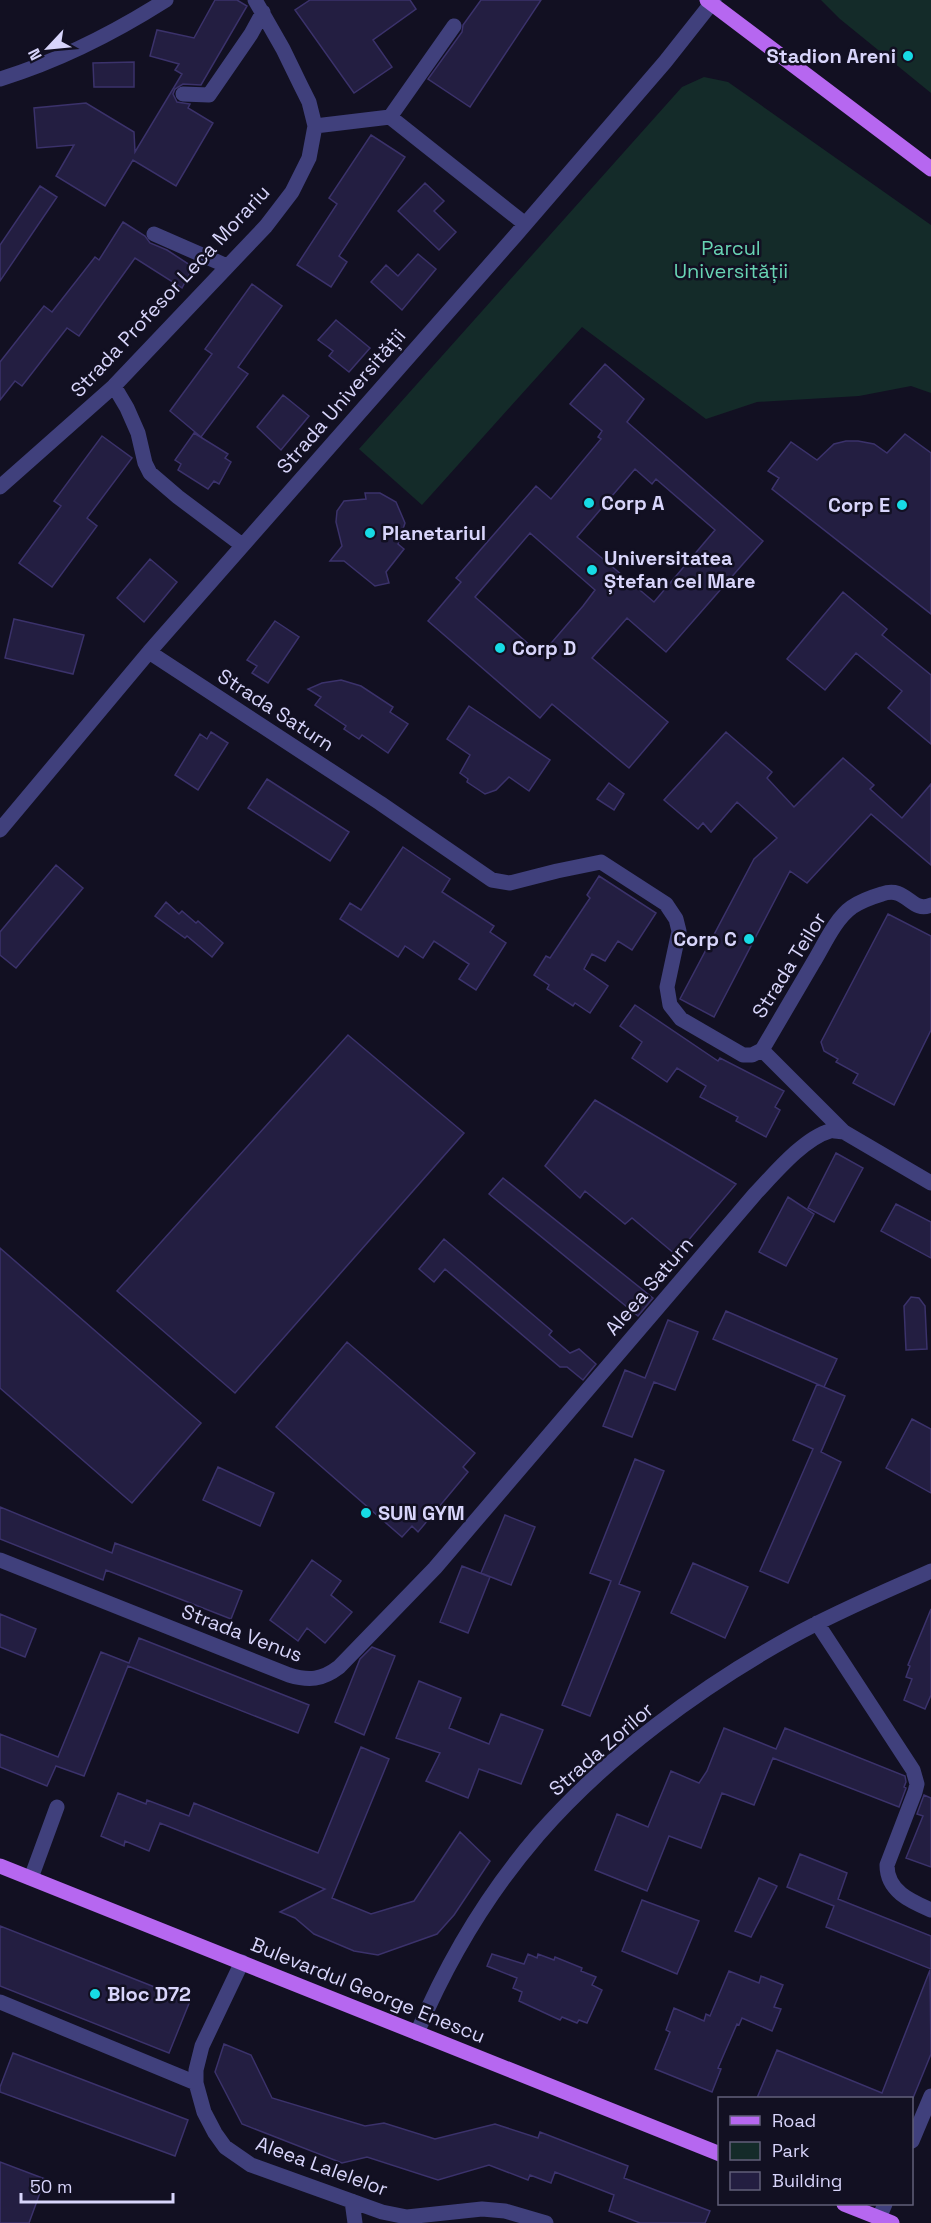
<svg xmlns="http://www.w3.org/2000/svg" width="931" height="2223" font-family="'Space Grotesk',sans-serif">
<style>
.green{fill:#142b29}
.building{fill:#231e41;stroke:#3b326b;stroke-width:1.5;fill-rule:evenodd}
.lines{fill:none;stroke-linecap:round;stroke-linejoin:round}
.minor{stroke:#40407c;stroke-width:15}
.major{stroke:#b667f0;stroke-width:15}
.poi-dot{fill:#17dbe5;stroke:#121022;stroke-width:2}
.labels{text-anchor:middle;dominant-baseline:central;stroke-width:5;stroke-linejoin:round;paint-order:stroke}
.poi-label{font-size:20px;font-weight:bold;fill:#d8d5fb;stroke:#121022;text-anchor:start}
.park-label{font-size:20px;fill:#68d4b4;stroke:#121022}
.street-label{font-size:20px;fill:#d8d5fb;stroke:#121022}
</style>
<rect width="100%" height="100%" fill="#121022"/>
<path class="green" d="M821 0H931V93L840 19Z
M704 77 728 82 931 225V393L911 386 859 396 757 402 706 419 582 327 422 505 359 449 682 87Z"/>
<path class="building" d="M215 0H237L247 6 201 85 183 84 175 89 173 94 177 102 190 104 188 108 213 123 176 186 133 160 105 206 56 176 74 145 37 148 34 108 86 103 134 132 135 152 182 74 175 70 179 64 150 56 157 30 194 38Z
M310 0H410L416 9 373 40 392 67 354 93 295 10Z
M481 0H541L470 107 428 79 462 32 463 25Z
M134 62V87H94L93 63Z
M371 135 405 157 339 256 347 262 331 287 297 265 337 204 329 198Z
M425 183 444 201 434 211 456 232 439 250 398 211Z
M40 186 57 197 0 281V245Z
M123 222 145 236 150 243 167 250 193 267 182 288 135 258 79 336 67 328 22 386 15 381 0 400V362L44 306 52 312 95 257 99 260Z
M418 254 436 269 402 310 371 282 386 265 398 276Z
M252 284 282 306 238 367 248 374 201 437 170 411 212 354 205 349Z
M336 320 370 348 349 372 329 356 333 351 318 340Z
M605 364 644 399 627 422 763 541 666 652 627 618 592 658 668 722 629 768 552 704 540 718 428 621 461 582 456 578 536 486 551 499 601 439 598 437 602 431 570 404ZM635 469 652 484 656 479 715 530 654 602 577 537ZM530 533 595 590 583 606 541 655 475 597Z
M283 395 309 416 281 450 257 427Z
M194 433 228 454 225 458 231 462 219 484 214 481 208 489 178 470 181 464 175 460Z
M905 434 931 453V614L772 489 779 478 768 471 791 442 817 460 834 444 846 441H858L874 444 887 453Z
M102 436 132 458 87 518 97 526 52 587 19 563 61 506 54 501Z
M365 493H380L396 502 405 523 398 544 404 549 386 572 389 583 375 586 344 561H330L342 546 336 522 337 511 344 501 366 499Z
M150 559 177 582 144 622 117 598Z
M843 592 887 629 882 635 931 675V744L888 708 902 691 856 653 825 690 787 659Z
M14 619 84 635 73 674 5 658Z
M275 621 299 637 268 683 252 673 257 666 247 660Z
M341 680 361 686 393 707 390 712 408 724 388 753 362 735 359 739 344 729 346 726 315 705 321 697 308 689 322 683Z
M469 706 550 760 529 791 509 777 496 790 485 794 467 782 468 779 460 773 470 755 447 739Z
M211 732 228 743 198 790 175 775 200 734 207 739Z
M726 732 772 772 767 778 794 807 843 758 874 785 870 789 902 818 931 784V865L871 814 807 883 790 871 714 1017 680 999 754 859 777 838 737 802 711 832 703 823 698 829 664 800Z
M267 779 349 832 330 861 248 808Z
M609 783 624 794 614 810 597 799Z
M403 847 450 879 442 892 494 926 490 932 506 943 476 990 459 979 469 964 434 941 423 958 405 946 398 957 340 919 350 903 361 910Z
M56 865 83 888 16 968 0 955V932Z
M599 876 656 913 632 950 618 941 605 961 592 954 584 969 608 986 590 1013 575 1003 573 1006 547 989 549 985 534 975 546 956 550 958 590 898 587 895Z
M166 902 179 914 182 911 196 923 198 921 223 943 212 957 187 936 185 938 155 916Z
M888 914 931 936V1030L894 1105 853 1083 858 1074 836 1062 838 1059 824 1051 821 1042Z
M635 1005 718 1061 720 1058 784 1091 775 1107 780 1110 766 1137 736 1121 738 1117 700 1097 706 1086 677 1068 667 1082 632 1058 642 1042 620 1026Z
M348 1035 464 1133 235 1393 117 1291Z
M595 1100 736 1184 676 1255 632 1218 625 1224 585 1191 580 1198 545 1166Z
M836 1153 863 1168 834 1222 808 1208Z
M503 1178 653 1298 638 1316 489 1194Z
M788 1197 814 1214 786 1266 759 1252Z
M896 1204 931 1222V1258L881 1231Z
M444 1239 552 1331 549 1335 570 1353 579 1349 596 1364 583 1380 567 1367H560L445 1269 434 1282 419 1269Z
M0 1248 201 1423 132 1503 0 1388Z
M911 1297 919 1298 925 1306 927 1349 906 1350 904 1306Z
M726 1311 837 1359 824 1387 713 1339Z
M668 1320 698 1332 675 1390 654 1382 632 1437 603 1426 625 1370 645 1378Z
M347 1342 475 1453 463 1467 468 1472 418 1532 412 1526 402 1537 276 1427Z
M817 1384 845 1396 821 1452 841 1462 788 1583 760 1571 813 1449 793 1440Z
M912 1419 931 1429V1493L886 1468Z
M635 1459 664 1471 619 1584 640 1592 590 1716 562 1705 611 1581 590 1573Z
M218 1467 274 1493 260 1526 203 1500Z
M0 1507 112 1553 115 1543 242 1591 231 1619 106 1570 103 1580 0 1539Z
M505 1515 535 1527 511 1585 481 1573Z
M312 1560 341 1581 331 1595 352 1612 325 1643 307 1628 298 1641 270 1620Z
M693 1563 748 1587 725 1638 671 1613Z
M462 1566 490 1577 468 1633 440 1622Z
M931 1609V1695L925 1709 904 1700 912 1679 906 1677 910 1666 908 1665Z
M0 1614 36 1629 25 1657 0 1647Z
M139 1638 309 1705 298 1733 128 1666 84 1776 56 1766 47 1786 0 1767V1734L58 1757 101 1652 129 1663Z
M372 1647 395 1656 364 1735 335 1722 360 1659Z
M419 1681 461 1698 449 1728 489 1744 501 1714 543 1730 521 1784 479 1769 468 1798 426 1781 440 1753 396 1738Z
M724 1728 776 1749 785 1728 905 1776 906 1782 904 1787 906 1788 899 1807 773 1758 754 1805 722 1793 701 1848 669 1836 647 1891 595 1870 617 1814 648 1827 671 1771 699 1783 707 1771Z
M361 1747 389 1759 332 1898 371 1914 414 1901 460 1832 490 1861 454 1915 437 1934 378 1955 354 1951 314 1934 295 1918 280 1912 325 1889 160 1823 149 1851 125 1841 124 1846 101 1836 118 1793 146 1804 147 1800 189 1816 194 1803 318 1853Z
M924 1795 931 1798V1867L906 1858 923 1816 917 1814Z
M800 1854 847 1873 838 1899 931 1936V1969L826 1927 834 1906 787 1887Z
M759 1878 777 1886 751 1937 735 1931Z
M642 1900 699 1921 677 1974 622 1951Z
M0 1926 190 2001 169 2053 0 1986Z
M492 1954 524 1964 528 1954 537 1958 538 1954 554 1960 555 1957 582 1968 581 1971 596 1977 592 1985 602 1990 587 2023 579 2020 577 2023 562 2017 560 2020 519 2001 522 1992 513 1988 517 1978 487 1966Z
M930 1970 931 2054 913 2098H757L777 2050 882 2093Z
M729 1971 759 1983 761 1976 783 1985 774 2007 781 2009 772 2031 742 2018 739 2025 737 2024 718 2068 721 2069 712 2092 655 2069 670 2032 666 2030 674 2008 704 2021 706 2014 710 2016Z
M224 2044 251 2055 272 2098 365 2126 384 2123 435 2139 495 2124 538 2138 540 2132 628 2166 624 2178 710 2211 705 2223H640L609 2211 614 2195 555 2172 551 2183 530 2175 528 2180 489 2165 438 2180 367 2157 342 2163 242 2124 215 2072Z
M13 2053 188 2120 175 2156 0 2092V2087Z
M0 2162 45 2179 29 2223H0Z"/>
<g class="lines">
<path class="minor" d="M0 79C59 61 114 33 166 0
M183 94 209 95 251 34 263 12
M390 117 454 26
M315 126 390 117 525 224
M154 234 227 266
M114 386 127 408 138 433 145 463 150 473 178 497 242 545
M0 487 114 386 266 226 292 192 309 158 315 126 309 102 301 86 283 49 255 0
M149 652 380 803 492 880 510 883 557 871 601 862 666 904 676 919 679 931 667 987 670 1005 681 1019 743 1055H752L762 1050C779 1021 796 992 813 963 824 945 835 919 852 907 861 901 872 897 882 894 907 885 911 914 931 905
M0 830 149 652 515 236 665 62 714 0
M762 1050 844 1132
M0 1560 289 1675C309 1681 322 1680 339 1667L435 1568 755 1194C774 1174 804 1138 830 1131 834 1130 839 1132 844 1132L931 1183
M817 1623 913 1770 917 1784 915 1792 887 1865C887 1891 910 1901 931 1910
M31 1878 57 1807
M242 1962 202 2046 196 2070V2083L204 2112 215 2133 225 2147 251 2165 382 2212 407 2217 482 2209 505 2211 546 2223
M0 2002 196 2083
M417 2033C447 1962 488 1893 538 1835 607 1756 699 1688 791 1637 836 1612 884 1592 931 1571
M912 2141 931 2096
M352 2201 355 2223
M879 2218 885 2204"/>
<path class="major" d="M707 0 931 169
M0 1866 720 2154
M844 2204 892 2223"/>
</g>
<g class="poi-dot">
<circle cx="908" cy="56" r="6"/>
<circle cx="589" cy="503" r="6"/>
<circle cx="902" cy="505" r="6"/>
<circle cx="370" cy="533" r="6"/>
<circle cx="592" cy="570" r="6"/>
<circle cx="500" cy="648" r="6"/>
<circle cx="749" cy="939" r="6"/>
<circle cx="366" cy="1513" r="6"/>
<circle cx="95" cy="1994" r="6"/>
</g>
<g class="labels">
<g class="poi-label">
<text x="896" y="56" text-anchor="end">Stadion Areni</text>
<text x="601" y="503">Corp A</text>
<text x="890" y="505" text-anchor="end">Corp E</text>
<text x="382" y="533">Planetariul</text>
<text x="604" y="558">Universitatea<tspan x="604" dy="23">Ștefan cel Mare</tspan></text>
<text x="512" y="648">Corp D</text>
<text x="737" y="939" text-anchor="end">Corp C</text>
<text x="378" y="1513">SUN GYM</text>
<text x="107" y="1994">Bloc D72</text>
</g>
<g class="park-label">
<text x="731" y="248">Parcul<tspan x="731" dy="23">Universității</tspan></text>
</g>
<g class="street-label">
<text transform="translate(170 291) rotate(-47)">Strada Profesor Leca Morariu</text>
<text transform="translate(341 401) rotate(-49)">Strada Universității</text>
<text transform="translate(276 710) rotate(33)">Strada Saturn</text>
<text transform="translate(789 965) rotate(-58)">Strada Teilor</text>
<text transform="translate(649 1286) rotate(-49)">Aleea Saturn</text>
<text transform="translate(242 1633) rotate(21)">Strada Venus</text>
<text transform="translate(601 1749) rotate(-41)">Strada Zorilor</text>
<text transform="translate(368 1990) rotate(22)">Bulevardul George Enescu</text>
<text transform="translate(322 2166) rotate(20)">Aleea Lalelelor</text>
</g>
</g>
<rect x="718" y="2097" width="195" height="108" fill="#121022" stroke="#615f79" stroke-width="1.5"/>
<rect x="730" y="2116" width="30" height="9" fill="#b667f0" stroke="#615f79" stroke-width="1.5"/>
<text x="772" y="2127" font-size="18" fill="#d8d5fb">Road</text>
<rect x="730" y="2142" width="30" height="18" fill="#142b29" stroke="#615f79" stroke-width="1.5"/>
<text x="772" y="2157" font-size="18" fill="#d8d5fb">Park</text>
<rect x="730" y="2172" width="30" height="18" fill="#231e41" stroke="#615f79" stroke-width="1.5"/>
<text x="772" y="2187" font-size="18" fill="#d8d5fb">Building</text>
<g transform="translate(48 48) rotate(244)" stroke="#121022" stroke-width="4.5" paint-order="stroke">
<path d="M0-4.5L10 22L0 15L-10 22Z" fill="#d8d5fb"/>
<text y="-9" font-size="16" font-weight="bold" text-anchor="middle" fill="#d8d5fb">N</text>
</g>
<path d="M21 2193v9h152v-9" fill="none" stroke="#d8d5fb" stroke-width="3"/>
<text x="30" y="2193" font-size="18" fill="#d8d5fb" stroke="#121022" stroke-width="4.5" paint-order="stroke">50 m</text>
</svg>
